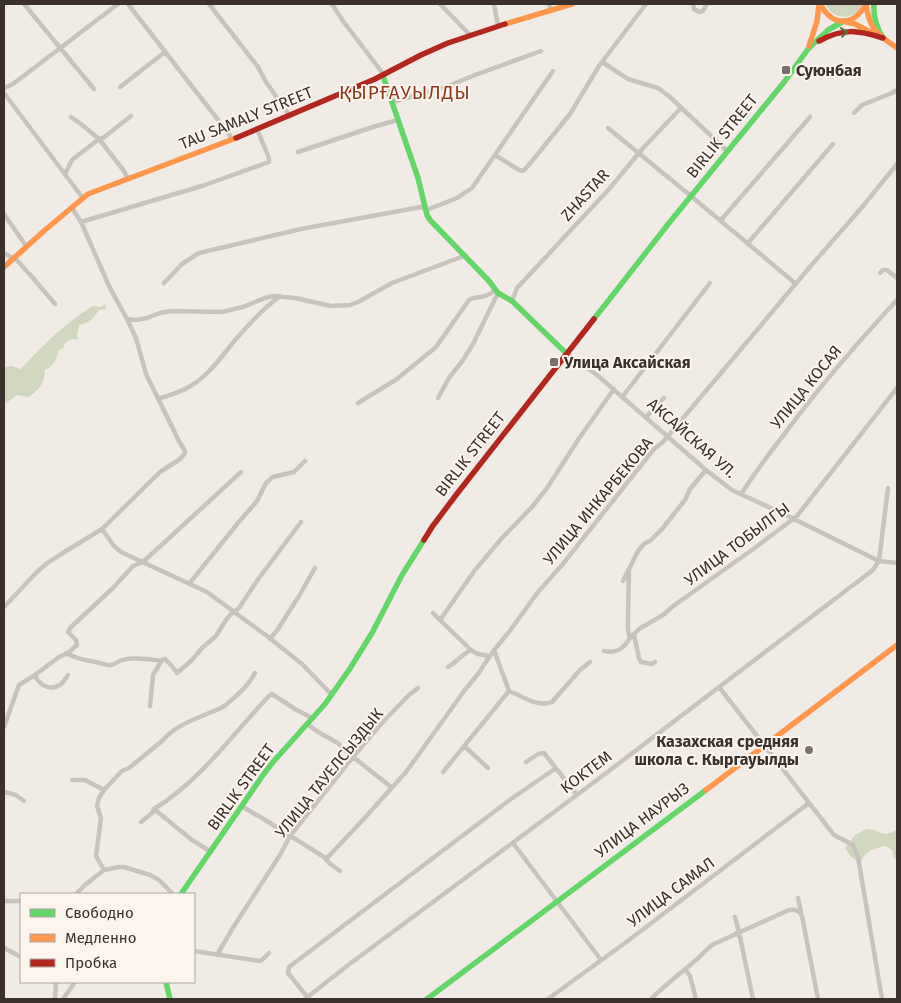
<svg xmlns="http://www.w3.org/2000/svg" width="901" height="1003" font-family="'Fira Sans',sans-serif">
<style>
.green{fill:#d1d6bf}
.lines{fill:none;stroke-linecap:round;stroke-linejoin:round}
.street{stroke:#c9c3be;stroke-width:4.5}
.fast{stroke:#63d668;stroke-width:5.5}
.slow{stroke:#ff974d;stroke-width:5.5}
.jam{stroke:#b3261e;stroke-width:5.5}
.oneway{stroke:#4d7b46}
.poi-dot{fill:#7a716c;stroke:#fbf5ee;stroke-width:2}
.labels{text-anchor:middle;dominant-baseline:central;stroke-width:4;stroke-linejoin:round;paint-order:stroke}
.poi-label{font-size:16px;font-weight:bold;fill:#3b302b;stroke:#fbf5ee;text-anchor:start}
.street-label{font-size:16px;fill:#3b302b;stroke:#fbf5ee}
.quarter-label{font-size:19px;letter-spacing:1px;fill:#8c3b22;stroke:#fbf5ee}
</style>
<rect width="100%" height="100%" fill="#f0ebe5"/>
<path class="green" d="M825 4H862C854 22 834 20 825 4Z
M105 304 106 309 99 310 92 319 86 323 79 325 77 336 78 340 73 339 66 342 63 348 58 351C57 360 53 366 45 370 45 384 39 389 29 397L17 395 6 403H4V367L12 366 21 369C44 344 62 326 91 307L94 306 101 307Z
M867 829C880 829 881 839 897 830V860L894 858 893 851 886 846C872 849 867 850 860 863 853 859 849 855 845 848L855 835Z"/>
<g class="lines">
<path class="street" d="M24 4 94 89
M128 4 229 134 232 140
M209 4 258 67 266 82 290 116
M332 4 343 21 381 71 383 76
M440 4 470 35
M494 4 498 26
M549 4 551 10
M693 4 694 9 699 12 703 11 707 4
M602 62 628 79 658 88 670 97 727 151
M120 87 165 52
M4 88 13 84 118 4
M4 93 82 197
M392 102 446 87 475 75 541 51
M854 113 862 105 892 93 897 90
M71 117 81 124 99 139 103 138 131 116
M608 128 691 196 796 284
M298 152 376 126 398 120
M495 155 519 170 523 171 528 166 570 114 599 66 646 4
M65 174 72 160 99 139 124 171 128 179
M4 214 26 246
M721 220 810 117
M81 222 205 185 269 162V158L257 129
M748 243 833 144
M4 253 13 258
M14 257 33 278 55 304
M880 273 883 270H887L897 278
M164 283 182 264 199 253 301 229 421 207 426 209H429L457 198 472 188 553 71
M512 301 517 288 610 188 643 148 681 108
M127 319 136 320 147 318 160 313 172 311 222 312 243 307 265 298 273 296 295 298 331 306 350 305 358 302 392 283 464 256
M566 353 597 375 706 470 732 490 790 517 879 561 897 563
M623 396 710 283
M438 398 449 378 463 360 473 344 498 293
M158 399C167 396 178 393 187 388 208 377 221 357 236 339 249 324 264 308 280 296
M358 403 397 379 436 347 469 300C473 297 476 298 481 297 486 296 492 293 496 290
M646 417 664 398
M741 494C755 473 770 452 786 432 820 386 858 342 897 300
M102 529 114 546 121 552 207 592 267 636 302 664 332 695
M623 581 638 551 644 544 651 540 662 529 685 500 690 489 706 470
M189 584 238 523 257 501 266 483 273 477 294 472 305 461
M4 607 37 572 46 564 58 556 102 529 160 472 180 459 185 453V451L179 441 146 374 136 338 127 319 110 288 81 222 72 208
M433 613 440 620
M634 635 639 658 641 662 652 664 655 662
M630 638 639 629 663 615 672 607 756 547 797 516 897 388
M270 639 278 629 299 596 315 568
M494 650 509 691C522 696 538 708 552 702L580 670 590 662
M604 651C617 654 624 648 630 638L628 630V620L629 570
M66 653C76 659 85 660 96 662 101 663 106 666 111 665 115 665 118 661 122 660 134 657 149 659 161 661
M489 656 478 654 472 651 440 620 475 570 502 538 532 507 547 488 580 437 614 389
M448 667C457 662 462 654 471 650
M35 675C39 685 49 691 60 685 63 683 66 678 68 675
M719 687 834 835 853 845 858 857 882 999
M150 706 153 675 162 660 165 659 172 666 177 673 192 660 202 648 216 636 226 620 231 614 239 608 259 578 301 522
M307 724 318 732 338 743 347 752 391 787
M4 727 19 685 35 675 59 657 68 653 77 645 76 640 68 632 71 627 113 588 133 566 143 562 241 472
M464 746 488 768
M526 762 538 754 544 753 577 795
M443 772 509 691
M72 780H85L104 790
M4 792 16 795 24 801
M241 806 262 818 324 857 329 863 340 871
M141 822 152 813 154 809
M513 843 601 960
M211 852 192 840 154 809C200 781 232 735 268 697L272 694 295 709 312 718
M326 859 361 822 406 772 419 754 464 691 478 674 494 650 509 632 538 592 562 565 654 449 663 442 809 268 863 206 897 164
M104 870 96 856 101 818 97 806 99 798 104 790 122 771 129 768 162 741C177 723 202 717 223 707 228 704 231 700 235 697 244 689 250 683 255 673
M76 894 85 885 104 870 119 867H124L150 875 159 880 173 894
M798 898 801 912
M4 901H21
M735 917 739 932
M736 933 740 937 753 999
M4 948 21 957
M194 951 259 961 262 960 269 953
M217 955 234 926 280 855 290 836 353 757 381 724 409 695 418 688
M685 969 690 976 696 999
M55 999 56 982
M63 999 75 982
M305 999 347 966 593 783 873 570 879 561 888 488
M309 999 288 973 289 967 511 799 556 768
M548 999 629 940 809 803
M651 999C665 985 681 973 696 960 703 954 707 948 714 944L789 910C796 909 799 911 802 916L818 999"/>
<path class="fast" d="M874 4C873 17 876 27 883 38
M383 76 418 178 427 215 430 220 489 281 498 293 512 301 566 353
M594 319 669 223 785 81 808 49 828 30 844 21
M181 894 263 775 273 762 325 704 349 670 372 633 402 575 424 540
M166 982 170 999
M427 999 706 790"/>
<path class="slow" d="M820 4C833 27 853 27 866 4
M866 4C869 29 877 34 897 48
M846 22 855 24 874 34
M505 24 572 4
M809 46 817 21 819 5
M4 267 45 230 88 194 236 138
M706 790 897 645"/>
<path class="jam" d="M819 41C843 28 857 30 883 38
M236 138 375 79 421 55 448 43 505 24
M424 540 432 527 456 495 594 319"/>
</g>
<defs><path id="oneway-chevron" d="M-2-3.5L2.5 0L-2 3.5" fill="none" stroke-width="1.6" stroke-linecap="round" stroke-linejoin="round" transform="scale(1.25)"/></defs>
<use class="oneway" href="#oneway-chevron" transform="translate(844 32) rotate(-9)"/>
<g class="poi-dot">
<rect x="781" y="65" width="10" height="10" rx="2.5"/>
<rect x="549" y="357" width="10" height="10" rx="2.5"/>
<circle cx="809" cy="750" r="5"/>
</g>
<g class="labels">
<g class="poi-label">
<text x="796" y="70">Суюнбая</text>
<text x="564" y="362">Улица Аксайская</text>
<text x="799" y="741" text-anchor="end">Казахская средняя<tspan x="799" dy="18">школа с. Кыргауылды</tspan></text>
</g>
<g class="street-label">
<text transform="translate(246 118) rotate(-22)">TAU SAMALY STREET</text>
<text transform="translate(722 136) rotate(-51)">BIRLIK STREET</text>
<text transform="translate(585 195) rotate(-48)">ZHASTAR</text>
<text transform="translate(806 387) rotate(-51)">УЛИЦА КОСАЯ</text>
<text transform="translate(692 438) rotate(41)">АКСАЙСКАЯ УЛ.</text>
<text transform="translate(470 454) rotate(-52)">BIRLIK STREET</text>
<text transform="translate(598 501) rotate(-50)">УЛИЦА ИНКАРБЕКОВА</text>
<text transform="translate(737 544) rotate(-37)">УЛИЦА ТОБЫЛГЫ</text>
<text transform="translate(586 772) rotate(-37)">KOKTEM</text>
<text transform="translate(329 773) rotate(-51)">УЛИЦА ТАУЕЛСЫЗДЫК</text>
<text transform="translate(241 787) rotate(-54)">BIRLIK STREET</text>
<text transform="translate(642 820) rotate(-37)">УЛИЦА НАУРЫЗ</text>
<text transform="translate(671 892) rotate(-37)">УЛИЦА САМАЛ</text>
</g>
<g class="quarter-label">
<text x="405" y="92">ҚЫРҒАУЫЛДЫ</text>
</g>
</g>
<rect width="901" height="1003" fill="none" stroke="#3b302b" stroke-width="10"/>
<rect x="20" y="893" width="175" height="90" fill="#fbf5ee" stroke="#aea6a0"/>
<rect x="30" y="909" width="25" height="8" fill="#63d668" stroke="#aea6a0"/>
<text x="65" y="918" font-size="15" fill="#3b302b">Свободно</text>
<rect x="30" y="934" width="25" height="8" fill="#ff974d" stroke="#aea6a0"/>
<text x="65" y="943" font-size="15" fill="#3b302b">Медленно</text>
<rect x="30" y="959" width="25" height="8" fill="#b3261e" stroke="#aea6a0"/>
<text x="65" y="968" font-size="15" fill="#3b302b">Пробка</text>
</svg>
